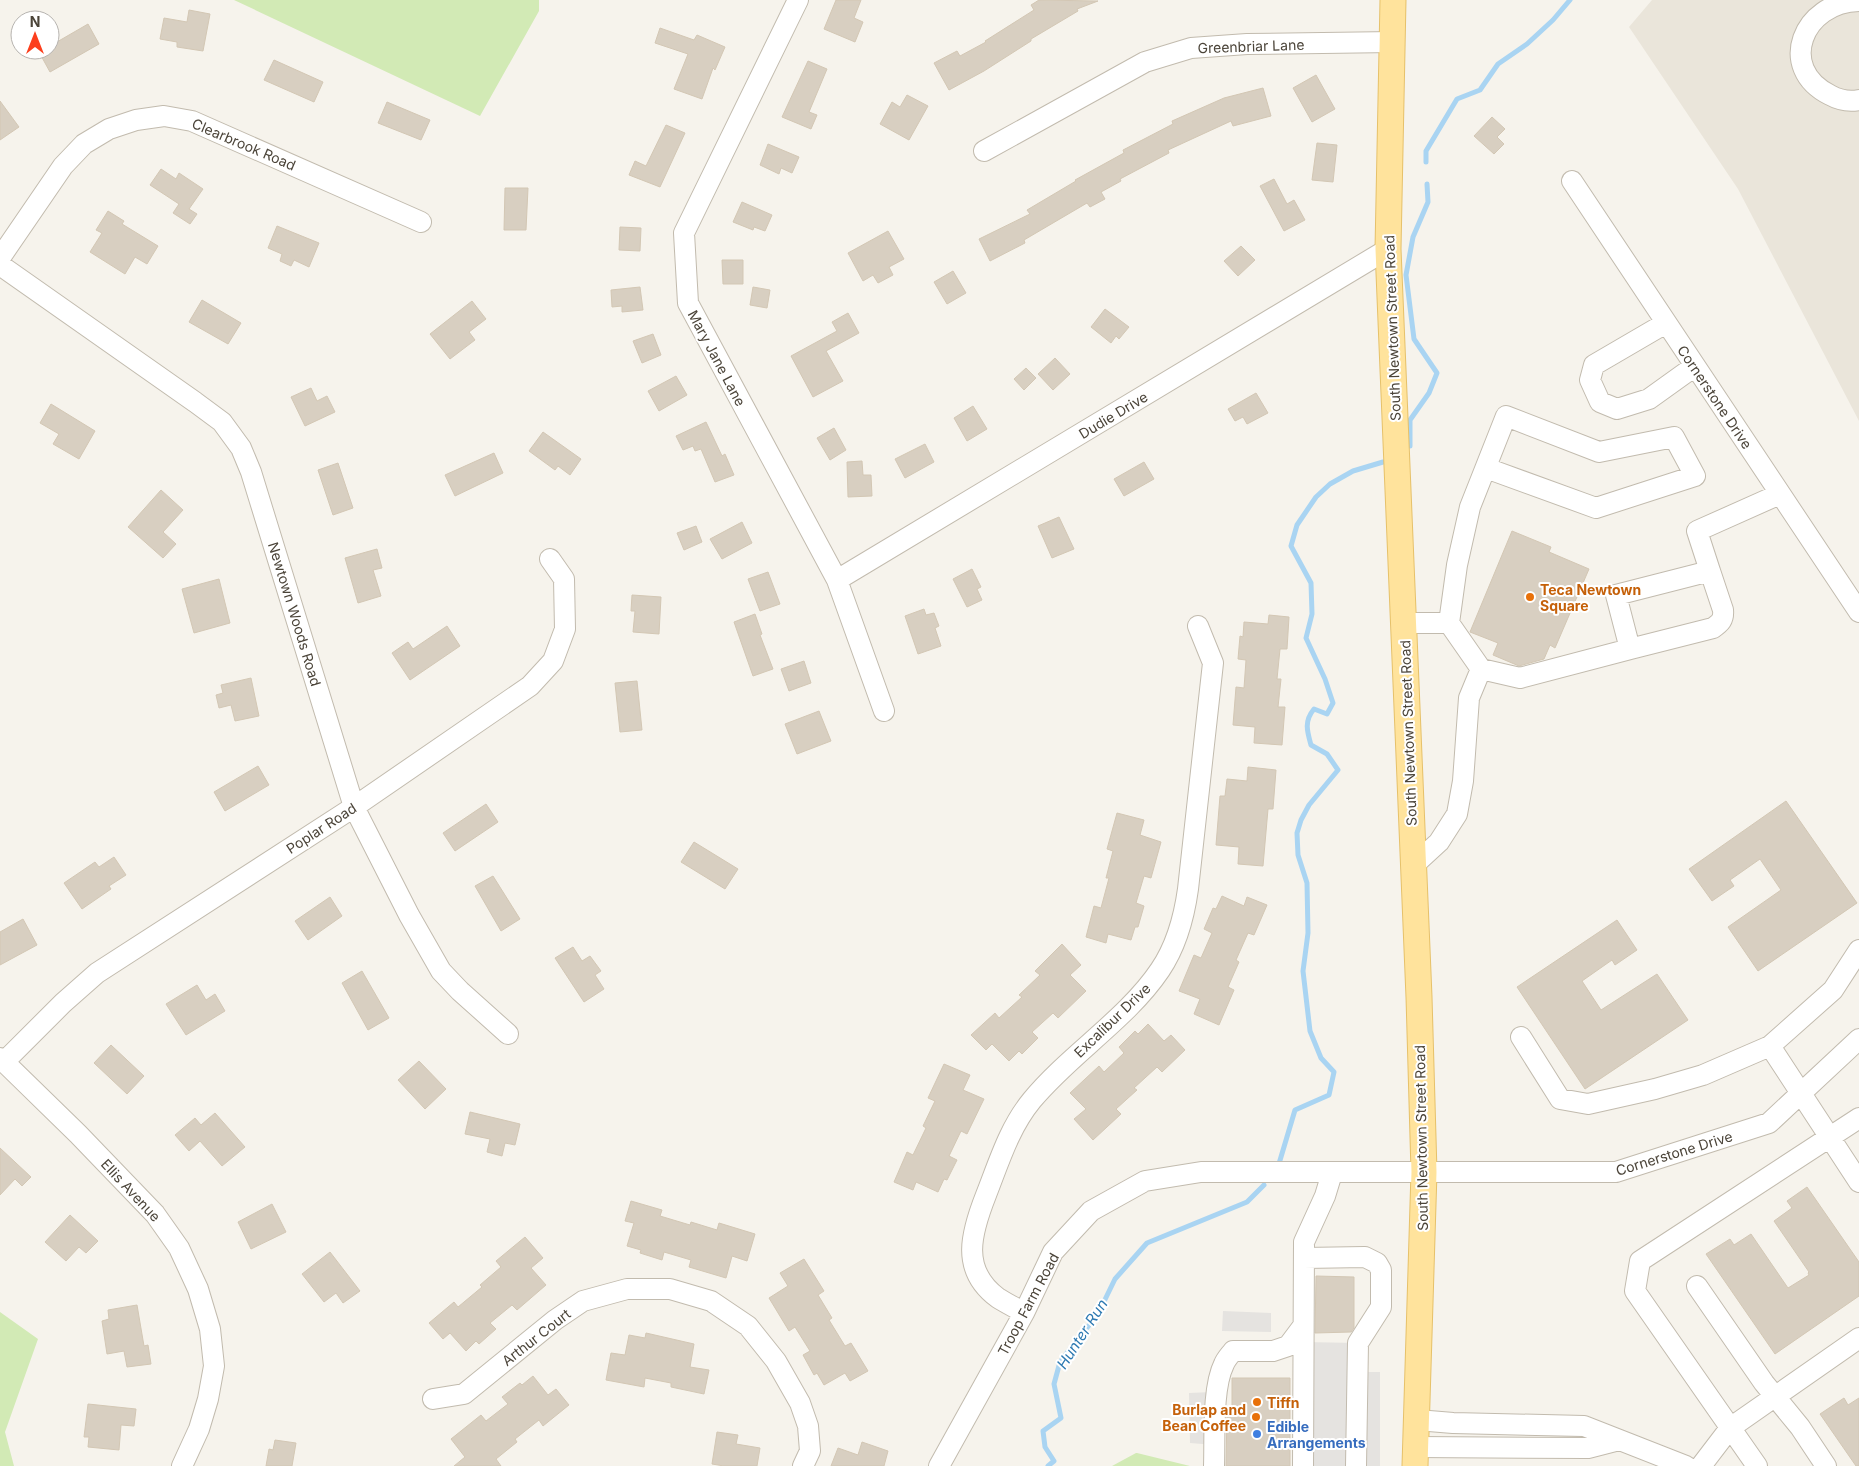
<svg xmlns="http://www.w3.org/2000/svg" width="1859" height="1466" font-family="Inter,sans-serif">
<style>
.residential{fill:#eae5da}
.green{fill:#d2eab5}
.parking{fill:#e5e3e0}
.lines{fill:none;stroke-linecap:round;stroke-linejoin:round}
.stream{stroke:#a9d4f2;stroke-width:5}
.building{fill:#d8cfc1;stroke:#d3c7b4}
.minor-casing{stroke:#c2bbae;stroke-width:22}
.major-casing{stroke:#e6c16a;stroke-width:27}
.minor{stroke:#fff;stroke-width:20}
.major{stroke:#ffe39c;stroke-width:25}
.food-dot{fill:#e8710a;stroke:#fff;stroke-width:2}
.shop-dot{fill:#3f7fe0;stroke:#fff;stroke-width:2}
.labels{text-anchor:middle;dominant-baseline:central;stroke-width:4;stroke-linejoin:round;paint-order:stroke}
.street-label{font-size:14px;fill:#4b4439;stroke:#fff}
.food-label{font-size:14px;font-weight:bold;fill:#c56008;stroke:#fff;text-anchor:start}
.shop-label{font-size:14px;font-weight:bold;fill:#366cbe;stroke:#fff;text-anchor:start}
.water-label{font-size:15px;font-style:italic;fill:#2e7ab2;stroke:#fff}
</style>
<rect width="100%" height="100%" fill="#f6f3ec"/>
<path class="residential" d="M1652 0H1859V421L1738 189 1629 27Z"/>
<path class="green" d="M234 0H539V11L480 116Z
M0 1312 38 1339 5 1432 14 1466H0Z
M1136 1453H1137L1190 1466H1112Z"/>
<path class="parking" d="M1223 1311 1271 1313V1332L1222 1331Z
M1303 1342 1358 1343 1357 1372H1380V1466H1303Z
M1212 1392 1215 1445 1190 1443 1189 1393Z"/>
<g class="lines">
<path class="stream" d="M1426 162V151L1457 99 1480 90 1498 64 1527 44 1553 20 1570 0
M1410 446V420L1429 393 1437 373 1414 339 1406 275 1413 237 1428 202 1427 184
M1278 1167 1295 1110 1329 1095 1334 1072 1321 1058 1310 1031 1303 971 1308 933 1307 883 1298 855 1297 833 1301 820 1309 805 1338 770 1327 754 1311 745C1307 731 1304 721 1314 709L1327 714 1333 703 1325 679 1306 638 1312 614 1311 583 1291 546 1297 525 1316 497 1330 484 1353 471 1383 462
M1048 1466 1054 1461 1045 1447 1043 1431 1061 1418 1054 1384 1060 1362 1080 1336 1097 1316 1115 1279 1147 1243 1247 1202 1264 1185"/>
</g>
<path class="building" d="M836 0H861L854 18 863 22 855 42 824 29Z
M1039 0 1098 1 1077 9 1078 11 1031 39V41L984 71 949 90 934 63 957 51 960 56 986 42 985 41 1034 10 1031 5Z
M189 10 210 14 203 51 177 47V42L160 39 164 18 187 22Z
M88 24 99 44 50 72 39 52 42 50H50V46Z
M660 28 694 40 697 35 725 47 715 70 713 68 702 99 674 89 688 54 655 43Z
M274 60 323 82 314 102 264 80Z
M808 61 827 69 809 112 817 115 811 129 782 117Z
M1316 75 1335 109 1312 122 1293 88Z
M1263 88 1271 116 1233 126 1231 121 1168 150 1169 153 1120 179 1121 181 1101 192 1105 199 1090 207 1087 203 1024 240 1025 243 990 261 979 239 1030 214 1027 210 1076 181 1075 180 1124 153 1123 150 1173 124 1172 121 1224 98Z
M907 95 928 106 909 140 880 124 892 102 900 107Z
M0 101 19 127 0 140Z
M387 102 430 120 421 140 378 123Z
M1492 117 1505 129 1497 137 1504 144 1494 154 1474 136Z
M666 125 685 133 660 187 629 175 635 161 646 166Z
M1317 143 1337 145 1333 182 1312 180Z
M768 144 799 157 792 173 781 168 779 174 760 165Z
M161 169 176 179 179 173 203 189 189 209 197 214 190 224 173 213 179 204 150 185Z
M1274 179 1287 204 1294 200 1305 220 1284 231 1260 186Z
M505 188H528L526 230H504Z
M742 202 772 215 765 231 754 227 753 230 733 222Z
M108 211 124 221 122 224 158 246 147 264 135 257 125 274 90 252 102 233 96 230Z
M277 226 319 243 309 267 294 260 291 266 280 261 282 254 268 248Z
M620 227 641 228 640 251 619 250Z
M888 231 904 259 889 267 893 275 878 283 873 275 863 281 848 253Z
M1241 246 1255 260 1238 276 1224 261Z
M722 260H743V284H723Z
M953 271 966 293 947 304 934 282Z
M640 287 643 310 622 312V306L612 307 611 290Z
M753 287 770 290 767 308 750 305Z
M202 300 241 323 228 344 189 322Z
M472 301 486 319 469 332 475 340 450 359 430 334Z
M1105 309 1129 327 1119 339 1116 336 1111 343 1091 327Z
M848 313 859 333 826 351 843 381 813 397 791 356 837 331 832 322Z
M653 334 661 355 642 363 633 341Z
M1055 358 1070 374 1053 390 1038 374Z
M1026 368 1036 378 1024 390 1014 379Z
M676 376 687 395 659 411 648 391Z
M311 388 317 401 327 396 335 412 305 426 291 397Z
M1256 393 1268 413 1247 424 1243 417 1235 421 1228 409Z
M51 404 95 431 79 459 53 444 59 434 40 423Z
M973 406 987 429 967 441 954 418Z
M706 422 722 456 725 454 734 475 715 482 701 449 695 451 693 446 683 450 676 436Z
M834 428 846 450 830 460 817 438Z
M543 432 581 459 570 475 558 466 555 470 529 451Z
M925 444 934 462 905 478 895 459Z
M494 453 503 473 455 496 445 475Z
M862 461 863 475H871L872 496 848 497 847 462Z
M1144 462 1154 479 1124 496 1114 479Z
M338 463 353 508 333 515 318 470Z
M161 490 183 510 163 532 176 544 163 558 128 527Z
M1059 517 1074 549 1052 558 1038 526Z
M742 522 752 543 722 559 710 539Z
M696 526 702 542 684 550 677 533Z
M1512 531 1551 547 1549 552 1589 569 1555 648 1550 645 1544 659 1519 666 1493 655 1498 643 1470 632Z
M377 549 382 568 373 570 381 596 358 603 345 558Z
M972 569 981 587 977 589 982 600 967 607 953 579Z
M768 572 780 604 760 611 748 579Z
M219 579 230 623 194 633 182 589Z
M632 595 661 597 659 634 633 632 635 611H631Z
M924 609 926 615 934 613 939 626 935 628 941 646 918 654 905 616Z
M755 614 762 634 760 635 773 669 753 676 734 622Z
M1269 615 1289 617 1287 649H1280L1277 679H1281L1278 707H1285L1282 745 1254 743 1255 727 1233 725 1236 687 1244 688 1246 660 1238 659 1240 636 1243 637 1244 622 1268 624Z
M447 626 460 646 410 680 392 653 408 642 413 649Z
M804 661 811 683 789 691 781 669Z
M251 678 259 716 235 721 231 705 219 708 216 695 223 693 221 685Z
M637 681 642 730 620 732 615 683Z
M819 711 831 741 797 754 785 724Z
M258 766 269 785 225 811 214 792Z
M1248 767 1276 770 1273 809H1268L1263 866 1238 864 1239 847 1216 845 1220 796H1225L1227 779 1247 781Z
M1786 801 1857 903 1758 971 1728 927 1781 890 1760 859 1730 880 1734 886 1712 901 1689 869Z
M486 804 498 822 455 851 443 833Z
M1117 813 1144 820 1140 835 1161 842 1151 878 1144 876 1136 903 1144 906 1138 927H1135L1131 940 1108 934 1106 943 1086 937 1094 906 1101 908 1109 878H1106L1113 851 1107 849Z
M694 842 738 869 725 889 681 862Z
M114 857 126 875 109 886 111 889 82 909 64 883 95 862 99 867Z
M493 876 520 919 501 931 475 886Z
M1222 896 1244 906 1247 897 1267 905 1254 935 1248 933 1236 960 1239 962 1228 987 1234 990 1219 1025 1194 1014 1200 999 1179 991 1194 955 1201 958 1212 933 1204 929 1213 908 1216 909Z
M330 897 342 916 308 940 295 921Z
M23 919 37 945 0 965V932Z
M1617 920 1637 950 1615 965 1612 960 1582 981 1601 1010 1657 974 1688 1020 1585 1089 1517 987Z
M1062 944 1081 965 1070 975 1086 991 1058 1018 1053 1013 1032 1032 1038 1038 1022 1054 1019 1051 1009 1061 992 1044 986 1050 971 1035 995 1013 999 1018 1022 997 1019 995 1040 975 1035 971Z
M573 947 582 961 590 956 601 971 595 975 604 989 584 1002 555 958Z
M362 971 389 1018 368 1030 342 983Z
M197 985 206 1000 215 994 225 1011 186 1035 166 1004Z
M1148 1024 1164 1041 1171 1035 1185 1050 1162 1072 1157 1067 1134 1088 1137 1090 1116 1109 1121 1114 1093 1140 1074 1119 1086 1109 1070 1093 1099 1066 1104 1072 1124 1053 1119 1047 1135 1031 1138 1034Z
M111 1045 144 1076 127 1094 94 1063Z
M419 1061 446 1089 425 1109 398 1080Z
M944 1064 970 1075 963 1090 984 1099 967 1134 961 1131 949 1156 957 1160 947 1180 944 1179 938 1192 916 1182 913 1190 894 1182 907 1152 913 1155 926 1128 923 1126 935 1101 928 1098Z
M470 1112 520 1124 515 1145 505 1143 502 1156 487 1152 490 1139 465 1134Z
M215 1113 245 1147 222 1166 200 1141 189 1151 175 1135 195 1118 201 1125Z
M0 1148 31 1177 22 1186 15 1179 0 1195Z
M1807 1187 1859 1262V1296L1775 1354 1706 1254 1730 1239 1734 1245 1751 1234 1788 1288 1809 1275 1808 1273 1809 1272 1774 1221 1792 1208 1787 1201Z
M631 1201 662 1210 660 1216 690 1225 691 1222 717 1230 719 1223 755 1234 747 1261 732 1256 726 1278 689 1267 691 1260 664 1252 662 1260 640 1253 641 1250 627 1246 634 1223 625 1221Z
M272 1204 286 1232 251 1249 238 1222Z
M70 1215 98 1241 86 1253 79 1247 66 1261 45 1242Z
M525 1237 543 1258 531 1268 546 1285 517 1310 512 1305 490 1323 496 1329 479 1344 476 1341 466 1351 450 1333 443 1339 429 1323 454 1302 458 1307 482 1287 480 1285 501 1267 496 1261Z
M330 1252 360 1291 343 1303 336 1293 324 1302 302 1274Z
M804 1259 824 1291 818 1295 832 1318 829 1320 845 1346 851 1343 868 1371 850 1381 845 1373 824 1385 817 1373 814 1375 803 1355 810 1351 795 1327 789 1331 769 1298 788 1286 780 1273Z
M1316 1276 1354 1277V1328L1351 1332 1315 1333Z
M137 1305 144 1346 148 1345 151 1364 127 1367 124 1351 107 1354 102 1321 109 1319 108 1310Z
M646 1333 694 1344 690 1367 709 1370 704 1394 671 1387V1383L645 1378 644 1387 606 1380 611 1353 625 1355 629 1335 645 1338Z
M533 1376 548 1395 556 1389 569 1405 543 1426 539 1420 515 1439 517 1442 496 1459 501 1466H454L465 1457 451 1439 481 1415 486 1421 508 1404 502 1397 520 1383 522 1385Z
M1232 1378H1290V1466H1226L1227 1411H1232Z
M1844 1398 1848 1405 1859 1398V1466H1856L1820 1414Z
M88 1404 136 1409 134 1426 121 1425 119 1450 88 1447 89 1437H84Z
M717 1432 738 1435 736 1444 760 1448 757 1466H724L712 1464Z
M275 1440 296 1443 292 1466H266L269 1449 273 1450Z
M862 1442 888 1451 884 1466H831L838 1448 858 1455Z"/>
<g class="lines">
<g class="minor-casing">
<path id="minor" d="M798 0 684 233 688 303 837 580 884 711
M1859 1C1803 2 1776 68 1830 95 1839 100 1848 102 1859 100
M984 151 1145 62 1191 48 1247 44 1393 42
M1572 181 1859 612
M0 258 63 166 84 144 109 129 136 120 164 116 192 121 421 222
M0 265 195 402 222 422 241 448 251 472 354 807 409 915 441 971 460 991 508 1034
M1666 323 1594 365 1590 380 1600 402 1617 409 1649 399 1695 366
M837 580 1388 249
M1404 623H1449L1481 669
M1449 623 1457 565 1470 507 1506 416 1599 452 1674 437 1695 476 1596 508 1486 468
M1630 649 1713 628C1720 623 1724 620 1723 610L1710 571
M1414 865 1439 842 1457 814 1463 781 1469 698 1481 669 1520 678 1630 649 1616 595 1710 571 1697 531 1780 494
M1521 1037 1560 1099 1588 1104 1655 1089 1703 1075 1770 1046 1859 1182
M1770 1046 1833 990 1859 950
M0 1058 78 1134 155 1214 179 1248 198 1289 210 1329 214 1366 208 1399 199 1429 182 1466
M4 1062 63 1003 97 973 354 807 530 686 553 661 565 629 564 579 550 559
M1304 1258 1365 1257 1377 1263 1381 1270V1307L1358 1343 1356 1466
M1697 1286 1764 1383 1800 1427 1826 1466
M1024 1313C1016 1308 1006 1303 998 1298 960 1270 971 1233 986 1195 999 1162 1009 1128 1032 1100 1070 1054 1127 1019 1160 970 1177 945 1184 918 1188 889L1213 663 1198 626
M433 1399 464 1394 555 1320 583 1301 627 1289H670L711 1301 748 1326 776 1361 800 1403 808 1426 810 1451 803 1466
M1417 1420 1453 1423 1584 1426 1686 1466
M1416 1447 1588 1448 1619 1440
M939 1466 1024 1313 1053 1252 1091 1211 1145 1181 1201 1172H1616L1769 1123 1859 1039
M1214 1466C1215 1438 1212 1388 1224 1364 1226 1359 1230 1355 1233 1351H1273L1288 1346 1303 1326
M1303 1466 1304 1242 1325 1196 1332 1173
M1701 1466 1730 1428 1859 1338
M1757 1466 1635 1291 1640 1261 1859 1118"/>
</g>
<g class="major-casing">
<path id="major" d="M1393 0 1388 249 1419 997 1424 1172 1415 1466"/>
</g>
<use href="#minor" class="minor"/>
<use href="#major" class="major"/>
</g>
<g class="food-dot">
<circle cx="1530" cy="597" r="5"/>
<circle cx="1257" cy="1402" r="5"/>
<circle cx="1256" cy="1417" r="5"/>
</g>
<circle class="shop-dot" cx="1257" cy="1434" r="5"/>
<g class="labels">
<g class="street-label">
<text transform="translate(1251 46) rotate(-2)">Greenbriar Lane</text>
<text transform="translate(244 144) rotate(23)">Clearbrook Road</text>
<text transform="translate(1392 328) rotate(-92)">South Newtown Street Road</text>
<text transform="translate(717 358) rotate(62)">Mary Jane Lane</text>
<text transform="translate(1715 397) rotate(56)">Cornerstone Drive</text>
<text transform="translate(1113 415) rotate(-31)">Dudie Drive</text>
<text transform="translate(295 614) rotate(73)">Newtown Woods Road</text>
<text transform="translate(1408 733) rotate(-92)">South Newtown Street Road</text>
<text transform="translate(321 828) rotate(-33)">Poplar Road</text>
<text transform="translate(1112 1020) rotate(-44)">Excalibur Drive</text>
<text transform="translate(1421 1138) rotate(-91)">South Newtown Street Road</text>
<text transform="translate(1674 1153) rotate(-17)">Cornerstone Drive</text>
<text transform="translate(131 1190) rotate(47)">Ellis Avenue</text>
<text transform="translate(1028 1304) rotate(-62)">Troop Farm Road</text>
<text transform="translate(536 1337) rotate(-38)">Arthur Court</text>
</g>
<g class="food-label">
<text x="1540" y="589">Teca Newtown<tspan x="1540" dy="16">Square</tspan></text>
<text x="1267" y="1402">Tiffn</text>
<text x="1246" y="1409" text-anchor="end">Burlap and<tspan x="1246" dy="16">Bean Coffee</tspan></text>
</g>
<g class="shop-label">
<text x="1267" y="1426">Edible<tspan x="1267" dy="16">Arrangements</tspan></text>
</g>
<g class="water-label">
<text transform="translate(1082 1334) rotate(-57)">Hunter Run</text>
</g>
</g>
<g transform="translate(35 35)"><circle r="24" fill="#ffffff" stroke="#b7b4b0"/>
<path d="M0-4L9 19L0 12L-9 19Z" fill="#fc3f1d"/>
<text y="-8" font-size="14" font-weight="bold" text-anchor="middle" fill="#4b4439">N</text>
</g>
</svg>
